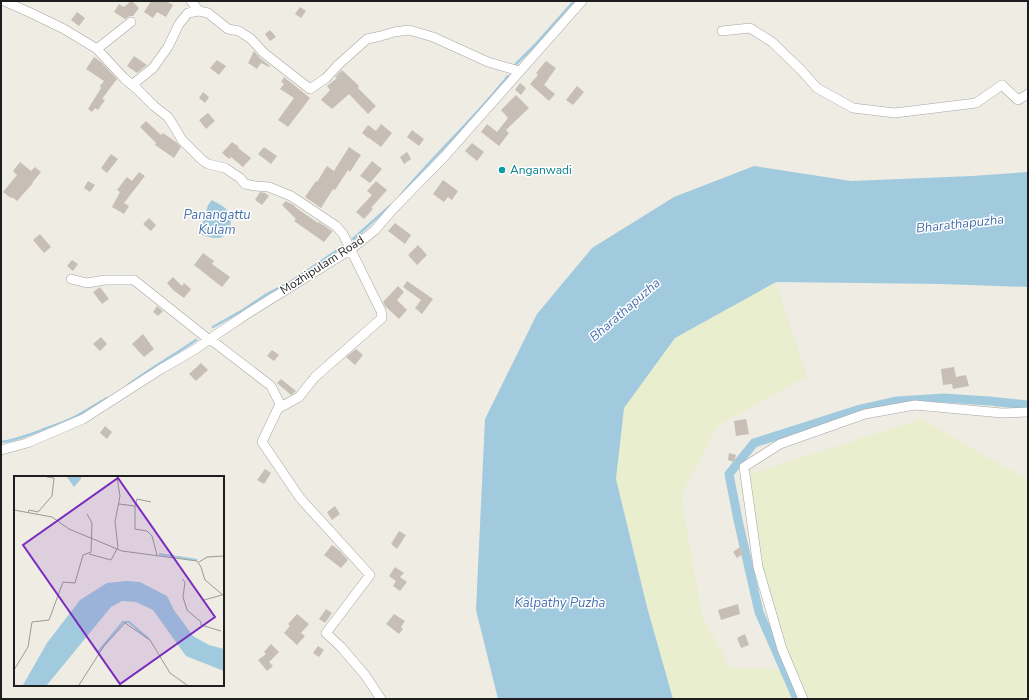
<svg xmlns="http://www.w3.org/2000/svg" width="1029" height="700" font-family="'Nunito Sans',sans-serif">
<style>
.farmland{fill:#e9eece}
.water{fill:#a2cade}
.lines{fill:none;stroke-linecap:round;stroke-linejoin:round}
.stream{stroke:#a2cade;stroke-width:2.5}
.canal{stroke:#a2cade;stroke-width:9}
.building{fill:#c7bfb6}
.minor-casing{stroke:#a5a5a5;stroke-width:10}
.minor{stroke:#fff;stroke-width:9}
.culture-dot{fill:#0f9aa8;stroke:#fff;stroke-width:1.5}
.labels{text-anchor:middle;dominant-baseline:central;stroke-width:3;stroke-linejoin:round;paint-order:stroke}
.culture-label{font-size:12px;fill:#0d838f;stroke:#fff;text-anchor:start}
.street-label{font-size:12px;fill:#1e1e1e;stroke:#fff}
.water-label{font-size:13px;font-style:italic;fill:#4871af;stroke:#fff}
.inset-river{fill:none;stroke:#a2cade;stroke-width:2}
.inset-road{fill:none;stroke:#9b9a94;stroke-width:1}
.view{fill:#7b2cbf;fill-opacity:0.15;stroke:#7b2cbf;stroke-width:2}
.inset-edge{fill:none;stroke:#1e1e1e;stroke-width:2}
</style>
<rect width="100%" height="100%" fill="#efece3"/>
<path class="farmland" d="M776 282 807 376 718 426 681 495 702 615 730 667 779 669 739 478 921 419 1028 480V699H673L647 607 616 479 624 408 675 338Z"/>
<path class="water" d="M754 166 851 181 972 176 1028 172V287L942 284 776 282 675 338 624 408 616 479 647 607 673 699H498L476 610 485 419 537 314 592 248 674 197Z
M212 200C217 203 224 206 228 211 235 219 229 238 218 238 211 238 205 236 199 234L208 205Z"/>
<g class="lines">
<path class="stream" d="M516 64 534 46 574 1
M401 195C435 154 475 118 508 76
M353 239 391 205
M213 327 243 310 267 294 292 281 342 247
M128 385C150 369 174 355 196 340
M1 442C13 441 25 436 37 432 51 426 67 422 80 414 89 409 98 403 107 398"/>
<path class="canal" d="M797 699 759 612 738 520 729 474 754 443 857 410 897 401 944 398 989 401 1028 405"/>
</g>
<path class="building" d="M131 1H132L139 8 133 16H130L125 19 114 12 119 4 124 7Z
M151 1H166L173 5 166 17 157 12 153 18 144 12Z
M300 7 306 11 301 18 295 14Z
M77 12 85 18 79 26 71 20Z
M270 30 276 37 270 41 265 34Z
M254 51 260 58 270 66 269 67 261 63 257 69 248 63Z
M134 56 147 65 137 73 127 66Z
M94 57 101 62 117 79 102 99 105 100 98 110 95 108 92 112 88 109 101 88 100 86 104 81 86 69Z
M217 60 226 66 219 75 210 68Z
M546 61 556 68 544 85 555 94 549 101 530 84 538 75 536 73Z
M342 70 359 86 358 88 376 106 368 114 349 94 332 109 321 100 330 90 327 86 337 78 335 77Z
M284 77 310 98 288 127 278 120 294 98 280 89 284 84 281 82Z
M520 83 526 88 521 95 515 90Z
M577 86 584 92 573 105 566 100Z
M203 92 209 97 205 103 199 98Z
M516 95 529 108 506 130 509 133 499 146 481 132 487 124 497 132 508 118 501 110Z
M208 113 215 121 206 129 199 120Z
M146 121 161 135 163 133 176 142 181 147 174 158 155 145 156 143 140 127Z
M381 124 392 133 381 147 369 138H368L362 133 368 125 376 131Z
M412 130 424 139 419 146 407 137Z
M232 142 239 147 238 148 251 158 243 167 231 157 229 159 222 153Z
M472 143 484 152 477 161 465 151Z
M264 147 277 156 271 164 258 154Z
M349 147 361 155 350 172 348 170 335 190 333 189 321 208 305 197 316 181 317 182 327 166 334 171Z
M407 152 411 159 404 164 400 157Z
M111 154 118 159 107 173 101 168Z
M372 161 382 169 370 183 360 176Z
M20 162 31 171 35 167 41 172 32 183H33L17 201 12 197 11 198 3 192 17 175 13 171Z
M139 172 145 176 124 203 129 206 124 214 112 207 120 192 117 190 127 177 132 181Z
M443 180 458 191 452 200 448 197 444 202 433 194Z
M88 181 95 185 90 192 84 188Z
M376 181 387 190 371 208 373 209 364 219 356 212 372 195 367 191Z
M260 192 265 193 269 196 262 205 255 200Z
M286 201 295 206V207L318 223 319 222 332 231H333L324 242 294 221 296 219 282 205Z
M149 218 156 225 151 231 143 224Z
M395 223 411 235 405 244 388 231Z
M40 234 51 247 44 253 33 240Z
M418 245 427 255 417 265 408 255Z
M203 253 214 261 212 264 230 277 222 287 194 265Z
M72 260 78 264 73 271 67 266Z
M173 277 182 286 184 283 191 289 184 298 173 290 167 283Z
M407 281 433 299 422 314 415 308 421 300 403 287Z
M398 286 404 292 397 300 407 310 399 319 385 306 383 302Z
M100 287 109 299 102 304 93 292Z
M157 306 163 311 158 316 153 312Z
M143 334 154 349 144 357 132 344Z
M101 337 107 344 100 351 93 344Z
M356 349 363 355 355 365 346 357Z
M272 350 279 355 274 361 267 356Z
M201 363 208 370 196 381 189 374Z
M954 367 956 377 966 375 969 386 953 389 952 384 943 385 941 369Z
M281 379 296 391 295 392 291 395 277 383Z
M746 419 749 434 736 436 734 421Z
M105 426 112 432 107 439 100 433Z
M729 453 736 455 734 462 728 460Z
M265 469 271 473 264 484 257 480Z
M335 506 340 514 332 520 327 512Z
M399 531 406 535 397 549 391 544Z
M332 545 340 551 348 560 341 568 324 555Z
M740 547 744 553 737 558 733 552Z
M395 567 404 573 400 577 407 582 400 591 393 586 396 581 389 576Z
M738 604 740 614 721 620 718 610Z
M326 609 332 613 325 623 319 619Z
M297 614 309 624 301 633 305 636 297 645 284 633 290 626 288 624Z
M394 614 405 621 401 627 403 629 399 634 386 624Z
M745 634 749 645 741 648 737 638Z
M271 644 279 652 269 662 273 666 267 671 258 660 266 654 264 652Z
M318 646 324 650 319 657 313 653Z"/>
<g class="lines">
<g class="minor-casing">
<path id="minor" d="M4 1 31 13 64 29 97 49 124 78 138 90 154 106 168 117 175 128 182 140 202 160 208 164 225 168 240 178 245 184 255 186 269 187 291 196 336 226 343 234 381 311 382 318 315 377 299 397 279 408 280 404
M191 1 199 11
M722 31 750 28 772 42 801 70 817 88 853 108 895 113 976 103 1002 85 1018 100 1028 94
M97 49 131 22
M132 85 153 68 168 47 179 24 188 13 199 11 208 13 228 29 239 31 251 39 264 53 310 89 326 78 338 65 367 39 381 36 394 32 409 30 433 37 488 62 519 71
M71 279 87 283 105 280H134L208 339H210L271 386 280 404 262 442 300 498 370 575 326 633 341 647 365 675 381 699
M1 450 27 443 83 419 161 369 194 350 220 332 250 312 350 250 375 230 393 209 444 157 582 1
M803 699 782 649 758 567 744 467 780 444 865 414 915 405 1002 413 1028 412"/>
</g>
<use href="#minor" class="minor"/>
</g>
<circle class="culture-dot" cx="502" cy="170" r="4"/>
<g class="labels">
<g class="culture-label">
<text x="510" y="170">Anganwadi</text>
</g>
<g class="street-label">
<text transform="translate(322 265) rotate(-33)">Mozhipulam Road</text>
</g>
<g class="water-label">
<text x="217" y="215">Panangattu<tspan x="217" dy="15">Kulam</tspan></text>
<text transform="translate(960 224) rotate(-6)">Bharathapuzha</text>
<text transform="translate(625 310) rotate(-41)">Bharathapuzha</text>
<text x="560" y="603">Kalpathy Puzha</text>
</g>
</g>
<g transform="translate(14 476)">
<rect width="210" height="210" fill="#efece3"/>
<path d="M53 1H67V3L60 11ZM112 105 126 106 153 120 160 134 179 160 195 169 210 173V195L172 180 139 134 122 126 108 125 97 131 33 209H9L33 167 66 124 93 107Z" fill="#a2cade"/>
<path class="inset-river" d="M145 78 183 84M84 176 109 146H115L135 163"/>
<path class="inset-road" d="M105 28 121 30V53L133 55 138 60 143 79M121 30 123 23 137 26M0 34 38 41 55 53 108 75 183 85 187 91 191 104 210 120M14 37 15 34 24 36 38 20 40 2 33 1M75 78 97 84 104 71 101 46 106 20 103 1M185 86 193 81 210 80M168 103 171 106 169 121 173 134 187 146V149L207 155M190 124 208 119M0 194 14 171 18 146 35 144 49 106 61 107 69 79 77 76 78 47 73 38M65 209 90 170 111 147 136 164 156 197 173 209"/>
<path class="view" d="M104 2 201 141 106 208 9 69Z"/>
<rect width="210" height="210" class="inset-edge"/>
</g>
<rect width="1029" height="700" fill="none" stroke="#1e1e1e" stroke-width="4"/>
</svg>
